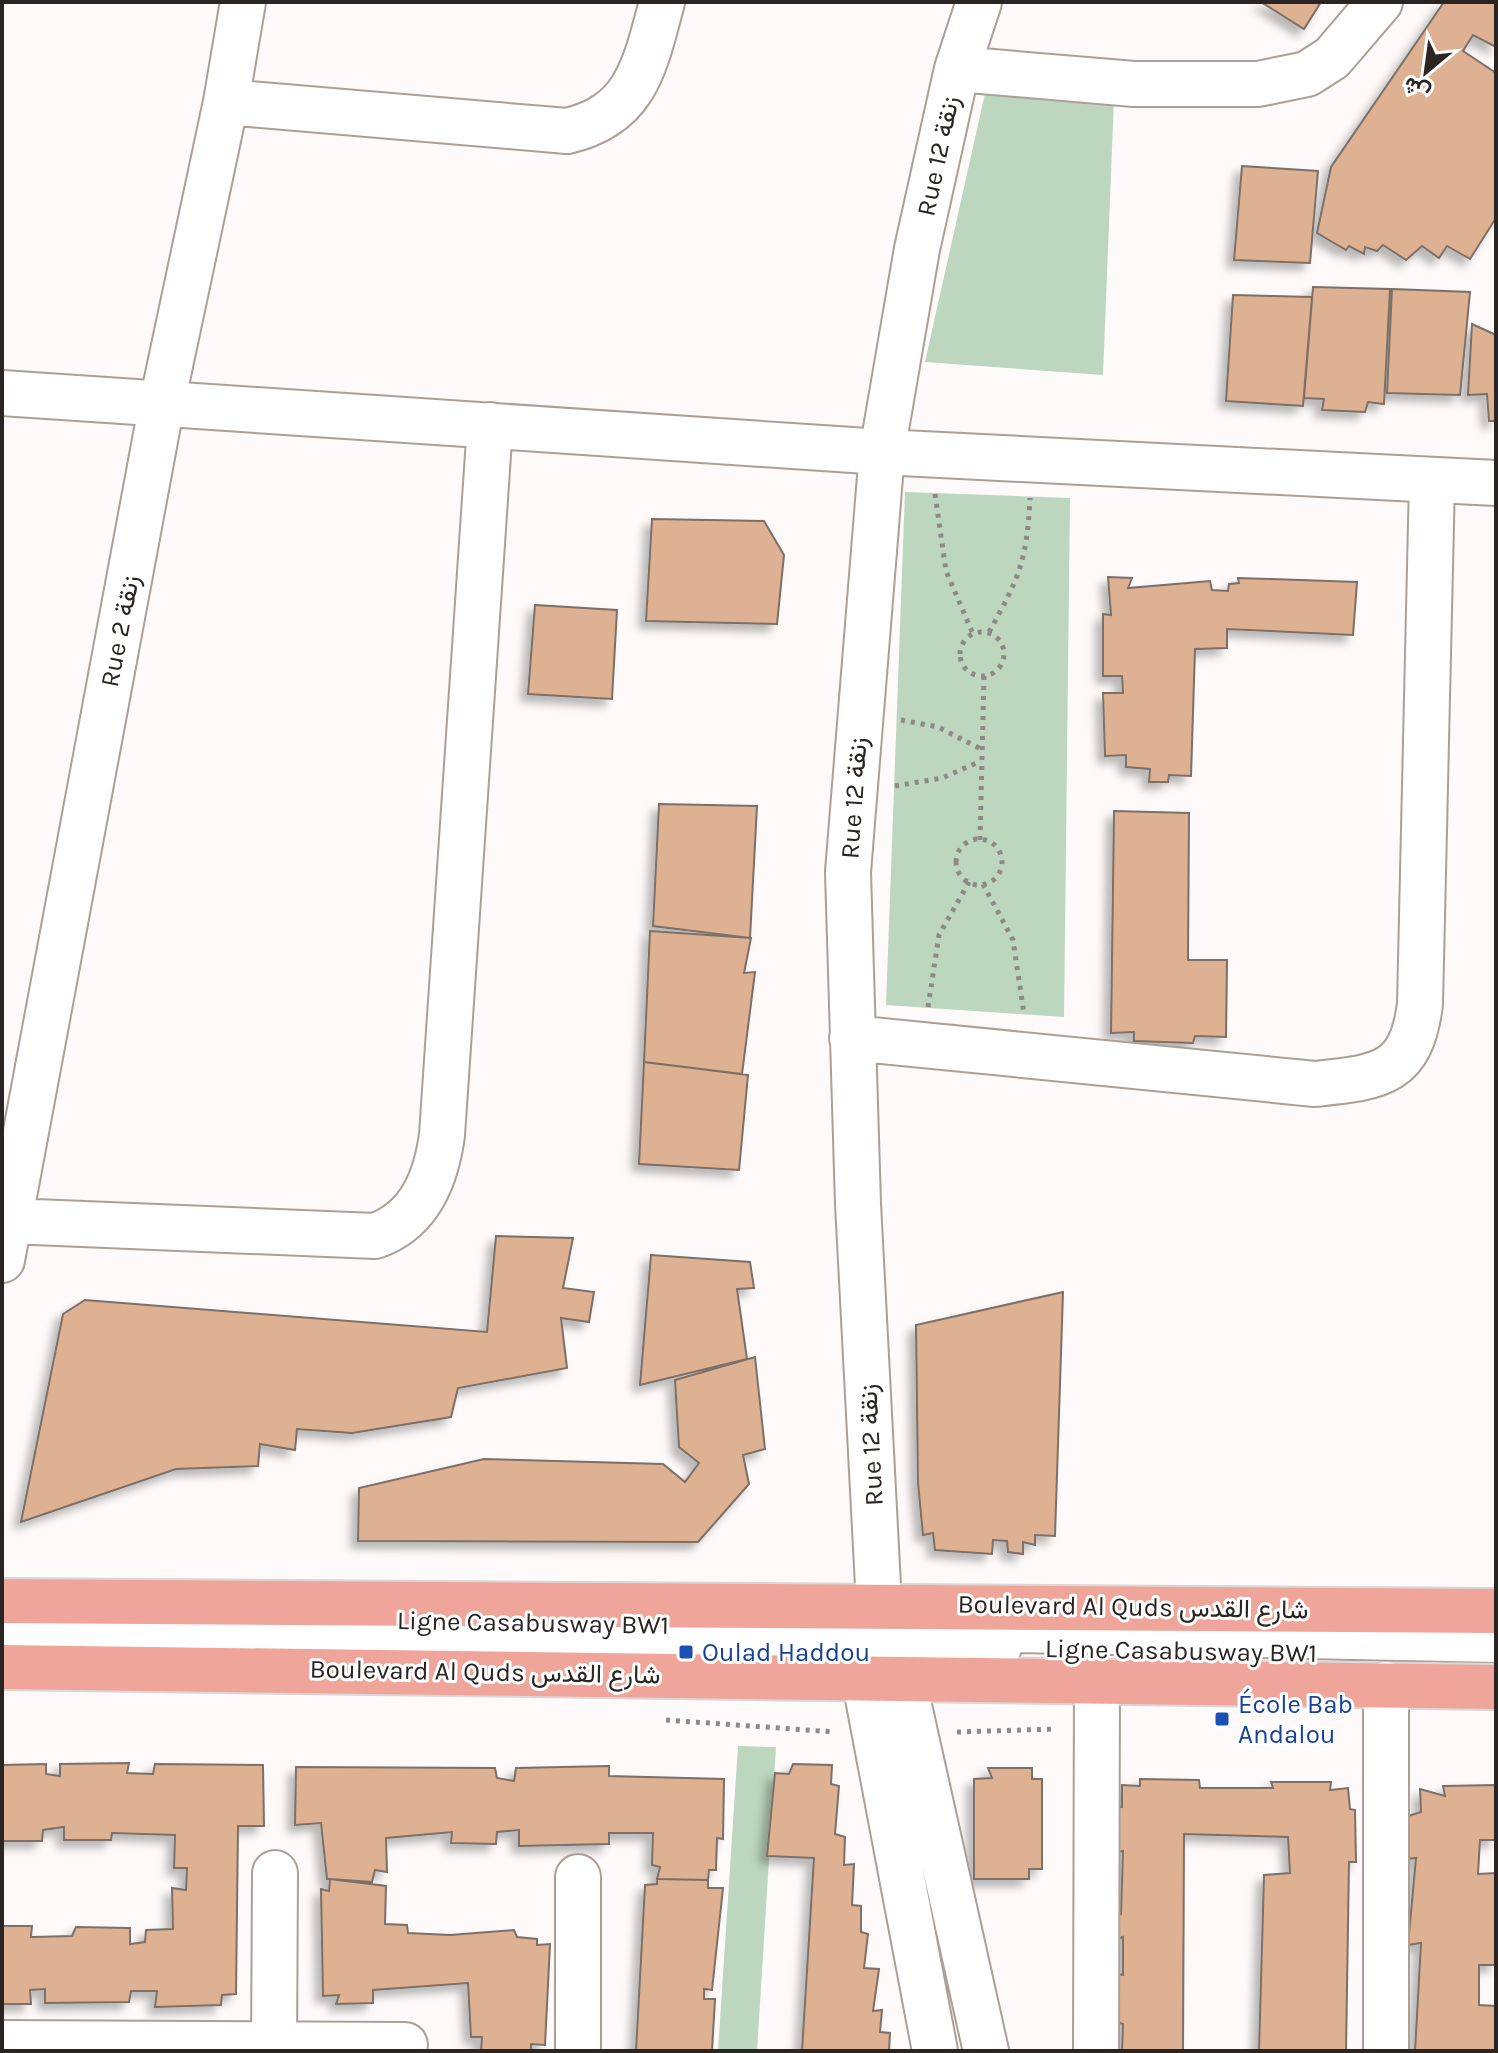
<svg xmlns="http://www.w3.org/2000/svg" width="1498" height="2053" font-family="Karla,Vazirmatn,sans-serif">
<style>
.green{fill:#bdd6be}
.building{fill:#ddb191;stroke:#7b6f67;stroke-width:2;filter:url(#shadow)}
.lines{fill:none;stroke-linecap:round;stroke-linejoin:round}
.minor-casing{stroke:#ac9f96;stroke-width:48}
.major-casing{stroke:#d9d8d7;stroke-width:48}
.path{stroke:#8d8987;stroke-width:5;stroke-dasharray:4 6;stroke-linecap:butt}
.minor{stroke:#fff;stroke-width:44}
.major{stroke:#efa599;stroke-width:44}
.transit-dot{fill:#1a4fb4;stroke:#fff;stroke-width:3}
.labels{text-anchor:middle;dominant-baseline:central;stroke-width:6;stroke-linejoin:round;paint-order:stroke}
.street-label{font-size:26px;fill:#2a2522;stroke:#fff}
.transit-label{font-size:26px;fill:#164399;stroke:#fff;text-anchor:start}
</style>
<defs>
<filter id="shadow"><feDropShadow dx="-7" dy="7" stdDeviation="4" flood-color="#0004"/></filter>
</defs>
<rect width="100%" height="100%" fill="#fdfaf9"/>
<path class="green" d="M986 89 1114 98 1103 375 925 362Z
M905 492 1070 498 1064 1017 886 1005Z
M738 1746 776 1747 757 2051H718Z"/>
<path class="building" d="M1261 2H1321L1304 29Z
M1444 2H1496V47L1473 35 1463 51 1496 73V218L1470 259 1447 246 1439 258 1422 246 1406 260 1383 245 1377 251 1365 247 1364 254 1349 246 1346 250 1317 233 1331 167Z
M1242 166 1318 171 1310 263 1234 260Z
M1313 287 1390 289 1384 404 1368 402 1365 412 1322 410 1324 399 1304 398Z
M1392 289 1470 292 1460 395 1387 393Z
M1233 295 1312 297 1303 406 1226 401Z
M1472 324 1496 335V421H1489L1487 394 1468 395Z
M652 519 764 521 784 555 777 624 646 621Z
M1108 577 1132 578 1128 588 1210 581 1212 590 1228 591 1229 584 1239 583 1238 578 1357 582 1353 635 1227 629V648L1195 649 1191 776 1169 775 1168 782H1149L1150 769 1126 767V755L1105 756 1103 693H1123L1122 676H1103V614L1111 615Z
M535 605 617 610 612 699 528 694Z
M659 804 757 806 750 938 653 926Z
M1114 811 1189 813 1188 960H1227L1226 1037 1195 1036 1193 1043 1134 1041V1032L1111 1033Z
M650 931 751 938 744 973 755 972 742 1074 644 1062Z
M644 1062 748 1075 739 1170 639 1164Z
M496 1236 573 1238 563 1288 594 1292 589 1322 561 1318 567 1368 458 1388 451 1417 352 1433 297 1429 295 1450 260 1444 258 1466 176 1469 21 1522 63 1314 85 1300 487 1332Z
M651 1255 750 1262 754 1288 737 1289 747 1359 640 1385Z
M1063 1292 1055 1536 1035 1535V1545L1023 1542V1554L1008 1552 1007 1541 993 1540 992 1554 935 1550 933 1533 923 1535 918 1483 916 1325Z
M755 1357 765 1449 743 1455 749 1484 698 1542 358 1541 359 1488 484 1459 663 1464 685 1482 699 1463 679 1447 675 1380Z
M129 1763 127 1773 153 1774 155 1764 263 1765 264 1826H238L236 1994 222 1995 221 2005 155 2007 157 1991H131L129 2002 45 2003V1989L30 1990 31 2004H2V1926H32L31 1937 72 1936 76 1927 130 1928V1944L145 1942 146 1930 173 1929 172 1888 186 1890 187 1868H174L175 1835 112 1833 111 1840H64V1827L43 1830 42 1841H2V1765L46 1764V1774L60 1776V1764Z
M793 1764 832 1765 831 1784 839 1786 835 1834 845 1837 844 1865 854 1864 852 1905 861 1906V1932L868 1934 864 1968 879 1969 873 2011 882 2010 880 2032 890 2033 889 2051H802L814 1858 767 1856 775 1773 789 1774Z
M609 1766V1776L724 1779 723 1839 717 1838 716 1870H709L708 1880 657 1879 660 1867 652 1865 653 1833H609V1844L519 1846V1830L497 1832 496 1844 451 1843 452 1832 386 1838 387 1872 375 1870 372 1882 330 1879H327L321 1823 295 1825 296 1767 495 1768 497 1778 514 1781 516 1768Z
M988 1768H1032V1779H1042V1869H1029V1879H974V1779L992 1778Z
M1140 1779 1199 1780 1200 1788H1273L1271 1782H1331L1330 1790 1348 1788 1350 1809 1355 1810 1356 1862H1349L1346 2051H1259L1264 1875 1290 1873 1288 1837 1184 1834 1183 2051H1122L1123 2024 1114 2021V1973L1123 1975V1937L1114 1940 1110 1916 1121 1914 1123 1851 1113 1853 1115 1806 1122 1807V1785L1140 1786Z
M1496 1785V1840H1480L1478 1874 1496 1873V1965H1479V2005L1496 2006V2051H1415L1421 1943 1408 1945 1416 1858 1407 1859 1408 1816 1421 1812 1420 1789 1445 1796 1443 1786Z
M330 1879 386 1886 385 1924 407 1925 408 1933 450 1935 514 1930 517 1937 537 1939V1945L550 1944 545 2045 531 2044V2051H481L482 2037H471L468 1983 373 1990V2003L336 2004 339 1995 323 1996 321 1889 329 1891Z
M657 1879 708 1880V1888H723L712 1990 704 1989V1999H715L712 2051H636L645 1885 657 1884Z"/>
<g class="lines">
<g class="minor-casing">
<path id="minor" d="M979 2 957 69 917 249 882 452 848 872 858 1204 879 1605 903 1679 986 2051
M957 69 1134 84H1258L1307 74 1332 58 1380 2
M226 102 567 131C637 115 645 65 662 2
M2 393 882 452 1496 483
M852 1038 1315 1084C1379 1077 1411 1076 1420 1004L1432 480
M10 1221 375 1236C420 1220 436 1179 442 1135L490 425
M2 1260 162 403 226 102 243 2
M967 1629 1496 1640
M2 1633 999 1647
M867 1641 864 1677 935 2051
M578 1877V2051
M2 2043 405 2045
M274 2051 275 1873
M1096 2051 1097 1679
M1386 2051V1684"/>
</g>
<g class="major-casing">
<path id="major" d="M2 1601 1496 1611
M2 1667 1496 1687"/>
</g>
<path class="path" d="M935 494 946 571 973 634
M960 654a22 22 0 1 1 44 0a22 22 0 1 1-44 0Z
M989 632C1019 578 1027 561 1030 498
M901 720 938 727 981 749
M895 786 942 778 981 761
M956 862a23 23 0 1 1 46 0a23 23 0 1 1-46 0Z
M980 840 984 676
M983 884 1013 940 1024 1014
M928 1007 939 935 969 882
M666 1720 835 1732
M957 1732 1055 1729"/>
<use href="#minor" class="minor"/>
<use href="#major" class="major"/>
</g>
<g class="transit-dot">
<rect x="678" y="1644" width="16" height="16" rx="4"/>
<rect x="1214" y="1711" width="16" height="16" rx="4"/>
</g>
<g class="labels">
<g class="street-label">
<text transform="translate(938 156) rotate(-78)">Rue 12 زنقة</text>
<text transform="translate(120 631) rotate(-79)">Rue 2 زنقة</text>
<text transform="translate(854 798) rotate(-86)">Rue 12 زنقة</text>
<text transform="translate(871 1445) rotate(-93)">Rue 12 زنقة</text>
<text transform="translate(1133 1607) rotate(1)">Boulevard Al Quds شارع القدس</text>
<text transform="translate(533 1623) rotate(1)">Ligne Casabusway BW1</text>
<text transform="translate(1181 1651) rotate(1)">Ligne Casabusway BW1</text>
<text transform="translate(485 1672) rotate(1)">Boulevard Al Quds شارع القدس</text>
</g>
<g class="transit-label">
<text x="702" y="1652">Oulad Haddou</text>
<text x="1238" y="1704">École Bab<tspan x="1238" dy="30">Andalou</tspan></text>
</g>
</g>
<rect width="1498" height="2053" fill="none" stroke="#2a2522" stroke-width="8"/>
<g transform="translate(1426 72) rotate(209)" stroke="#ffffff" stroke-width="6" paint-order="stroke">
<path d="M0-6L14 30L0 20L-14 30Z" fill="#2a2522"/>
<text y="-12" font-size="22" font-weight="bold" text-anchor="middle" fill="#2a2522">ش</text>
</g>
</svg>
